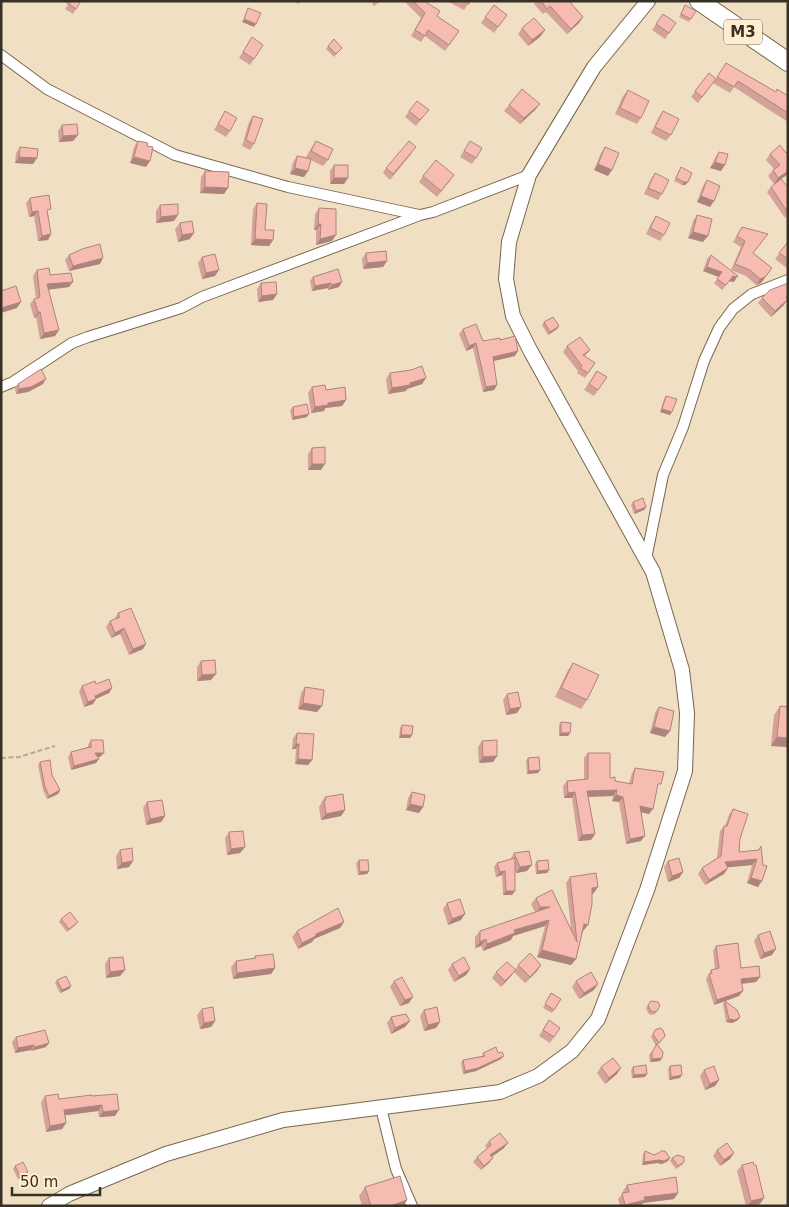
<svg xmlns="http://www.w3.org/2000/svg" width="789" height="1207" font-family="'DejaVu Sans',sans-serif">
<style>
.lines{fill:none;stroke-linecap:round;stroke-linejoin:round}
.street-casing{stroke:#76674f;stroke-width:12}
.secondary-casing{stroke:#76674f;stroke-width:16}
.highway-casing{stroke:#76674f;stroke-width:20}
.path{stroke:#b6a892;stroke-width:2;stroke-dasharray:5 2.5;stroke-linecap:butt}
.street{stroke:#fff;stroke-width:10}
.secondary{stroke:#fff;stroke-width:14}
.highway{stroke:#fff;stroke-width:18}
.wall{fill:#d4a298}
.shaded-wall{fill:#ad847c}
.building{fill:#f7bcb1;stroke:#ad847c}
.labels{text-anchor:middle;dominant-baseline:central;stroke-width:5;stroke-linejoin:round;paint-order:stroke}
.shield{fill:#feedd1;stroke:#726959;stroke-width:1}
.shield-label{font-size:15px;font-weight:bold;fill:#363025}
</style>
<rect width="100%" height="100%" fill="#f1dfc4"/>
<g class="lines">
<g class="street-casing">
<path id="street" d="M1 55 47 89 175 155 288 187 419 215
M1 387 13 382 72 343 88 337 181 308 202 297 420 215 433 212 529 175
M646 559 663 475 683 427 704 361 719 328 733 309 752 294 788 280
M381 1108 396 1169 412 1206"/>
</g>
<g class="secondary-casing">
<path id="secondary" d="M49 1206 69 1194 166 1154 283 1120 500 1092 538 1076 572 1051 598 1019 647 890 685 771 687 713 682 670 653 572 530 350 513 316 506 279 509 242 529 175 594 67 648 1"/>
</g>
<g class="highway-casing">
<path id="highway" d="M699 1 788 62"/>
</g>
<path class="path" d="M1 758 19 757 55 746"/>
<use href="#street" class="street"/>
<use href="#secondary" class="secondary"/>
<use href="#highway" class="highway"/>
</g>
<path class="wall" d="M64 1H81L73 14 65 9 68 5Z
M294 1H301L298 4Z
M371 1H381L374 6Z
M404 1H425L437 16 459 31 445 51 425 36 421 42 411 36 421 18Z
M447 1H470L464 10Z
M536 1H569L583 17 579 23 567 34 546 12 543 14 534 4Z
M494 5 507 15 494 33 481 23Z
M685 5 691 19 689 22 679 17Z
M663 14 676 23 665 39 652 30Z
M522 28 545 30 540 37 528 46 518 34Z
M252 37 254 59 250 65 239 58Z
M328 46 342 48 334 57 326 49Z
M726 63 776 92 788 96V122L734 87 730 93 713 83 698 103 691 97 709 73 716 79Z
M628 90 641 118 637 124 615 114 623 96Z
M540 104 535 110 520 124 504 111 509 105Z
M225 111 230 131 226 137 214 130Z
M409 111 424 116 416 126 405 117Z
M663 111 671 135 666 141 651 133 659 117Z
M253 116 254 144 250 150 242 146 249 122Z
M62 125 78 135 73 141 59 142 58 131Z
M138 141 147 146 146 167 130 163 134 147Z
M316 141 328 160 323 166 311 160 308 171 304 177 290 174 293 162 297 156 306 157 312 147Z
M470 141 476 158 472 164 460 157Z
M20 147 37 158 33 164 15 163 16 153Z
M605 147 608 176 594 170 601 153Z
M413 152 390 180 383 173 386 168Z
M719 152 721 171 710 168 715 158Z
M786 153 788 174 774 184 768 176 774 169 766 160 770 154Z
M334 165 344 184H330V171Z
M681 167 688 182 685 185H682L674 181Z
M205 171 224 194 200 193 201 177Z
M655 173 662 194 658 200 644 194 651 179Z
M423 176 450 181 437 197 419 182Z
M707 180 710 207 697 202 703 186Z
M771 187H788V214L785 218 767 192Z
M30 198 48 213 51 234 48 240 38 241 34 216 29 217 26 203Z
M257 203 265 230 273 240 269 246 251 245 253 209Z
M160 205 174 221 156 223V211Z
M319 208 332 241 316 245V230H314L315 214Z
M697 215 703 242 688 238 693 221Z
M656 216 664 235 660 241 646 234 652 222Z
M180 223 190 239 178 242 175 229Z
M742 227 753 253 772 268 761 283 756 285 746 276 731 270 741 247 733 242Z
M788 242V269L775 259Z
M366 253 387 261 383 267 363 269 362 259Z
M69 255 100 264 69 271 65 260Z
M711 255 734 282 729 281 722 290 714 283 719 277 703 271 707 259Z
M202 257 215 276 202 279 198 263Z
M37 270 50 275 69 287 48 290 59 330 55 336 40 339 36 317 34 318 30 304 34 299 36 298 33 276Z
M313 277 339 287 328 290V288L312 291 310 281Z
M261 283 277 294 273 300 258 302 257 289Z
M762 298 784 305 771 317 758 303Z
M544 322 559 326 557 329 548 335 542 325Z
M463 329 483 341 500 340 515 356 493 361 497 385 494 390 483 392 473 348 466 351 459 334Z
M567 346 590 350 585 356 595 363 585 378 577 373 578 371 563 352Z
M597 371 598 390 594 396 584 390Z
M390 373 426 378 422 384 407 389 406 391 388 394 386 379Z
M18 384H43L28 392 16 394 15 389Z
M312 387 326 390 346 400 342 406 325 408 324 411 311 413 308 393Z
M666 396 672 412 670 415 660 412 664 399Z
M293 407 307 417 292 420 290 410Z
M312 448 321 470H308V454Z
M633 502 646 507 644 510 634 514 631 505Z
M118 613 146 644 143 649 129 655 120 634 111 638 106 627 110 621 115 619V618Z
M201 661 211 680 197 681V667Z
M573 663 587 700 581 709 555 697 567 672Z
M96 684 112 688 109 693 96 699 93 704 84 707 79 691 82 686Z
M305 687 317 712 298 709 301 693Z
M507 694 517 713 506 715 503 700Z
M780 706 788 707V747L771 746 774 715Z
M659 707 670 731 665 737 650 733 655 713Z
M561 722 570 733 568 736H559V725Z
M402 725 412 735 410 738H399L400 728Z
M297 733 312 760 308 765 295 764 296 749H292L293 738Z
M91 740 100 757H98L96 763 71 770 68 757 71 752 88 747V745Z
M482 741 497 756 493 762 479 763 478 747Z
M588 753 610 778 615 781 629 784 632 773 635 768 657 790 649 814 641 812V841L626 844 619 802 612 801 613 796 588 797 595 834 591 840 578 841 572 798H564L563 786 567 781 584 780V758Z
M528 758 540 770 538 773 527 774 526 761Z
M40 762 52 775 60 790 58 794 47 799 43 790 38 765Z
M412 792 423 807 419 813 406 810 408 798Z
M325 797 345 810 341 816 321 820 319 807 321 804V803Z
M147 802 165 816 161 822 146 825 143 808Z
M733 809 740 839 739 852 758 850 761 846 758 887 747 883 752 865 728 867V868L724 874 705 885 698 874 702 868 717 858 720 831 724 826H725L729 815Z
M229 832 245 847 240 853 227 855 225 838Z
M120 850 133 861 129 867 117 869 116 856Z
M514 853 527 871 516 873 515 870 512 895H503L502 875 496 877 494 867 497 863 510 860Z
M359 860 369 871 367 874 358 875 356 863Z
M537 861 549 870 547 873 536 874 535 864Z
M668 861 683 872 679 878 668 882 664 867Z
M570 877 593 894H592L588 925 583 931 576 959 571 965 537 957 545 926 513 936 511 940 483 951 481 946 475 948V937L480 931 535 912 531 904 536 898 571 928 566 883Z
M447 903 461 920 448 925 443 909Z
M61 919 76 925 67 932 59 922Z
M344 922 340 928 314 939 312 942 298 949 292 937 297 931Z
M758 935 772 955 760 959 754 941Z
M716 946 741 968 760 977 756 982 742 984 739 996 714 1005 706 979 711 970 715 969 713 951Z
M255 956 275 968 271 974 233 979 231 967 236 961 254 959Z
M109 958 125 970 120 976 106 978 105 964Z
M452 964 470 969 466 975 454 982 448 970Z
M518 965H541L537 971 525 983 514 972 511 976 501 987 492 978 496 972 515 970Z
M57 980 71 986 69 989 60 993 55 983Z
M394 981 409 1003 400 1006 390 987Z
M576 981 594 990 579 999 572 987Z
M551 993 561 999 552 1013 543 1008Z
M651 1001 657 1011 655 1014 651 1015 648 1013 646 1008Z
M725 1001 738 1020 732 1023 726 1022 723 1004Z
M202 1009 215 1021 211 1027 200 1029 197 1015Z
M424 1010 436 1028 424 1031 420 1016Z
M391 1017 410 1021 405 1027 391 1034 387 1023Z
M549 1020 560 1028 550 1043 539 1036Z
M655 1030 665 1036 658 1045 662 1058 660 1061 650 1062 649 1055 656 1046 651 1037Z
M16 1037 46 1047 31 1051V1050L15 1053 12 1042Z
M483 1053 501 1059 476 1071 463 1074 461 1063 463 1060 482 1056Z
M670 1066 680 1078 669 1080 668 1069Z
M601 1067 617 1074 605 1084 597 1073Z
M633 1067 645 1077 632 1078 631 1070Z
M704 1070 719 1080 715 1086 705 1090 700 1076Z
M45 1096 59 1099 92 1096 115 1116 99 1117 98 1111 65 1115 66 1123 62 1129 46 1132 41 1102Z
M489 1141 504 1148 492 1157 493 1158 489 1163 481 1170 473 1162 477 1157 487 1148 485 1146Z
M717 1150 730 1159 720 1166 713 1156Z
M645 1151 668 1161 662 1164 657 1163 642 1165 643 1154Z
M672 1158 684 1162 682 1165 676 1169 670 1161Z
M742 1165H754L760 1204 753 1206H746L737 1171Z
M15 1166 28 1172 26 1175 18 1179 13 1169Z
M627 1185 674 1199 643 1203 641 1206H620L618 1199 623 1193V1191Z
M365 1187 407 1200 403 1206H362L359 1196Z"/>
<path class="shaded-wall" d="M583 17 579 23 567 34 571 29Z
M244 19 256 24 254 27 242 22Z
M545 30 540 37 528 46 532 40Z
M540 104 535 110 520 124 524 118Z
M78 135 73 141 59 142 63 136Z
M19 157 37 158 33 164 15 163Z
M134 157 150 161 146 167 130 163Z
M715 162 725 165 721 171 710 168Z
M598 164 612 170 608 176 594 170Z
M295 168 308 171 304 177 290 174Z
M788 171V174L774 184 778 178Z
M334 178H348L344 184H330Z
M684 182H688L685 185H682Z
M205 187 228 188 224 194 200 193Z
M701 196 714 201 710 207 697 202Z
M38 211 34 216 29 217 32 212Z
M178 215 174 221 156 223 161 217Z
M318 224H321L316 230H314Z
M693 232 708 236 703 242 688 238Z
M194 233 190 239 178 242 182 235Z
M51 234 48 240 38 241 42 236Z
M336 235 332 241 316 245 320 239Z
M255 239 273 240 269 246 251 245Z
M103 258 100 264 69 271 73 266Z
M387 261 383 267 363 269 367 263Z
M707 267 722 272 719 277 703 271Z
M772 268 761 283 756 285 760 279Z
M219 270 215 276 202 279 206 273Z
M733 276 737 277 734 282 729 281 722 290Z
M73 282 69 287 43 290 47 284Z
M342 282 339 287 328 290 332 285Z
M331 283 328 288 312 291 315 286Z
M277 294 273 300 258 302 262 296Z
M788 299 784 305 771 317 775 311Z
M21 302 17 308 1 313V308Z
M38 312H40L36 317 34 318Z
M559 326 557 329 548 335 550 332Z
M59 330 55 336 40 339 44 333Z
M476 343 473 348 466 351 469 346Z
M518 351 515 356 489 362 493 357Z
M426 378 422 384 407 389 406 391 388 394 392 388Z
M46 379 43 384 28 392 16 394 19 389Z
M497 385 494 390 483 392 486 387Z
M346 400 342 406 325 408 324 411 311 413 315 407 328 403Z
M662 409 672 412 670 415 660 412Z
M309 414 307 417 292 420 294 417Z
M312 464H325L321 470H308Z
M646 507 644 510 634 514 636 511Z
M124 628 120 634 111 638 115 633Z
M146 644 143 649 129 655 133 649Z
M216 674 211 680 197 681 202 675Z
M112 688 109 693 91 701 95 696Z
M96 699 93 704 84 707 88 702Z
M303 703 322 706 317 712 298 709Z
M521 707 517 713 506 715 510 709Z
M654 727 670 731 665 737 650 733Z
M561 733H570L568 736H559Z
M401 735H412L410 738H399Z
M777 737 788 738V747L771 746Z
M296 744H299L296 749H292Z
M95 753H104L100 757 92 758Z
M497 756 493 762 479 763 483 757Z
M99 759 96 763 71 770 74 766Z
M298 759 312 760 308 765 295 764Z
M540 770 538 773 527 774 529 771Z
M60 790 58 794 47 799 49 796Z
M617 790 613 796 583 797 587 791Z
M575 792 572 798H564L568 793Z
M616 795 623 797 619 802 612 801Z
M410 804 423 807 419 813 406 810Z
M640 806 653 809 649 814 636 811Z
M345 810 341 816 321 820 326 814Z
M165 816 161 822 146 825 150 819Z
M595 834 591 840 578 841 582 835Z
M645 836 641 841 626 844 630 839Z
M245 847 240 853 227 855 231 849Z
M757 859 752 865 721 868 725 862Z
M133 861 129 867 117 869 122 863Z
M532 865 527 871 516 873 520 867Z
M728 868 724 874 705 885 709 880Z
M549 870 547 873 536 874 538 871Z
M369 871 367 874 358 875 360 872Z
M505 871 502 875 496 877 500 872Z
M683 872 679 878 668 882 672 876Z
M751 878 762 881 758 887 747 883Z
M598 887 593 894H588L592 888Z
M506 891H515L512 895H503Z
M540 907H550L536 914Z
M465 914 461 920 448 925 452 919Z
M549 920 545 926 513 936 511 940 483 951 487 944 514 930Z
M344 922 340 928 314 939 312 942 298 949 302 943 316 934Z
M584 924 588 925 583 931 580 930Z
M486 939 481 946 475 948 480 942Z
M776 949 772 955 760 959 764 953Z
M542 950 576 959 571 965 537 957Z
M541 965 537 971 525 983 530 977Z
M275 968 271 974 233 979 237 973Z
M470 969 466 975 454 982 459 976Z
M125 970 120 976 106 978 110 972Z
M516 970 511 976 501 987 505 981Z
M760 977 756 982 738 984 741 979Z
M598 984 594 990 579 999 584 993Z
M71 986 69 989 60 993 62 990Z
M743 991 739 996 714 1005 717 1000Z
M413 997 409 1003 400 1006 405 1000Z
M740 1017 738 1020 732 1023 726 1022 729 1019Z
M215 1021 211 1027 200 1029 204 1023Z
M410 1021 405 1027 391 1034 395 1028Z
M440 1022 436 1028 424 1031 428 1025Z
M49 1043 46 1047 31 1051 35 1047Z
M34 1045 31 1050 15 1053 18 1048Z
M504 1056 501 1059 476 1071 463 1074 465 1071Z
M662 1058 660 1061 650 1062 652 1059Z
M621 1068 617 1074 605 1084 609 1078Z
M647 1074 645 1077 632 1078 634 1075Z
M682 1075 680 1078 669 1080 671 1077Z
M719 1080 715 1086 705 1090 710 1084Z
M102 1105 98 1111 60 1116 64 1110Z
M119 1110 115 1116 99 1117 103 1112Z
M66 1123 62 1129 46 1132 50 1126Z
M508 1143 504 1148 487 1160 490 1155Z
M734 1153 730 1159 720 1166 724 1160Z
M493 1158 489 1163 481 1170 484 1166Z
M670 1158 668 1161 662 1164 657 1163 642 1165 644 1162Z
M28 1172 26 1175 18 1179 20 1176Z
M678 1193 674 1199 643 1203 641 1206H625L644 1197Z
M764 1198 760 1204 753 1206H748L751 1201Z
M407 1200 403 1206H390Z"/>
<path class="building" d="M70 1H81L76 9 69 4Z
M413 1H424L440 11 437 16 459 31 449 45 428 30 425 36 415 30 425 13Z
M463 1H470L469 4Z
M541 1H569L583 17 571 29 550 6 547 9Z
M494 5 507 15 498 27 485 17Z
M685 5 696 11 691 19 681 14Z
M248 8 261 13 256 24 244 19Z
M663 14 676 23 669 33 656 24Z
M534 18 545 30 532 40 522 28Z
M252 37 263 45 254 59 243 52Z
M334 39 342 48 336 54 328 46Z
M726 63 776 92 777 89 788 96V113L738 81 734 87 717 77Z
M709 73 716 79 702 97 695 91Z
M522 89 540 104 524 118 509 105Z
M628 90 649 101 641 118 620 108Z
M417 101 429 110 420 120 409 111Z
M225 111 237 118 230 131 218 124Z
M663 111 679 119 671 135 655 127Z
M253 116 263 119 254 144 246 140Z
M77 124 78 135 63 136 62 125Z
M138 141 148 143 147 146 153 147 150 161 134 157Z
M316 141 333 149 328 160 311 151Z
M409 141 416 147 393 174 386 168Z
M470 141 482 148 476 158 464 151Z
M780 145 786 153 788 151V171L778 178 773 170 780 165 770 154Z
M20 147 38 149 37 158 19 157Z
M605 147 619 153 612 170 598 164Z
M719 152 728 154 725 165 715 162Z
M297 156 311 159 308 171 295 168Z
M436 160 454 175 441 191 423 176Z
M334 165H348V178H334Z
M681 167 692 173 688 182H684L676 178Z
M205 171 229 172 228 188 205 187Z
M655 173 669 180 662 194 648 188Z
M781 179 788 187V213L771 187Z
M707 180 720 186 714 201 701 196Z
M49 195 51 209 47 210 51 234 42 236 38 211 32 212 30 198Z
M257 203 267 204 265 230H274L273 240 255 239Z
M178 204V215L161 217 160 205Z
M319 208 336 209V235L320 239 321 224H318Z
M697 215 712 219 708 236 693 232Z
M656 216 670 223 664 235 650 228Z
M192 221 194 233 182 235 180 223Z
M742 227 768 234 753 253 772 268 765 277 760 279 750 270 735 264 745 241 737 236Z
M788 242V259L779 253Z
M100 244 103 258 73 266 69 255 82 249Z
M386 251 387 261 367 263 366 253Z
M215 254 219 270 206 273 202 257Z
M711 255 738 276 737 277 733 276 726 285 717 279 722 272 707 267Z
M49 268 50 275 71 273 73 282 47 284 59 330 44 333 40 312H38L34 299 40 297 37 270Z
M338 269 342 282 332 285 331 283 315 286 313 277Z
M276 282 277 294 262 296 261 283Z
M788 283V296L786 297 788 299 775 311 762 298 770 290Z
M16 286 21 302 1 308V291Z
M553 317 559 326 550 332 544 322Z
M476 324 483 341 500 338V340L515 336 518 351 493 357 497 385 486 387 476 343 469 346 463 329Z
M580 337 590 350 583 355 595 363 588 373 580 368 582 366 567 346Z
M422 366 426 378 410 383V385L392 388 390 373 411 370Z
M41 369 46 379 31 387 19 389 18 384Z
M597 371 607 377 598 390 589 384Z
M325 385 326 390 345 387 346 400 328 403V405L315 407 312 387Z
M666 396 677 399 672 412 662 409Z
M307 404 309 414 294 417 293 407Z
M325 447V464H312V448Z
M643 498 646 507 636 511 633 502Z
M131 608 146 644 133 649 124 628 115 633 110 621 120 617 118 613Z
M215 660 216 674 202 675 201 661Z
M573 663 599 675 587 700 561 688Z
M109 679 112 688 95 696 96 699 88 702 82 686 95 681 96 684Z
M305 687 324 690 322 706 303 703Z
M518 692 521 707 510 709 507 694Z
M780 706 788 707V738L777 737Z
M659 707 674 711 670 731 654 727Z
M561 722 571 723 570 733H561Z
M402 725 413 726 412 735H401Z
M297 733 314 734 312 760 298 759 299 744H296Z
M91 740H103L104 753H95L99 759 74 766 71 752 90 747 91 748Z
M497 740V756L483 757 482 741Z
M588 753H610V778L615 777V781L632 784 635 768 664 772 661 784H658L653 809 640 806 645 836 630 839 623 797 616 795 617 790 587 791 595 834 582 835 575 792 568 793 567 781 588 779Z
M539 757 540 770 529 771 528 758Z
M50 760 52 775 60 790 49 796 45 787 40 762Z
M412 792 425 795 423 807 410 804Z
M343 794 345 810 326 814 324 801 326 800 325 797Z
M162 800 165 816 150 819 147 802Z
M733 809 748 814 740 839 739 852 759 850 761 846 763 865 767 866 762 881 751 878 757 859 725 862 728 868 709 880 702 868 721 856 724 826H727Z
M243 831 245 847 231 849 229 832Z
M132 848 133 861 122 863 120 850Z
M529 851 532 865 520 867 514 853Z
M515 858V891H506L505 871 500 872 497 863Z
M679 858 683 872 672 876 668 861Z
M359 860H368L369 871 360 872Z
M548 860 549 870 538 871 537 861Z
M596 873 598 887 592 888V904L588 925 584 924 576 959 542 950 549 920 514 930 515 933 487 944 486 939 480 942V931L550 907H540L536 898 552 890 577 942 570 877Z
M460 899 465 914 452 919 447 903Z
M338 908 344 922 316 934V936L302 943 297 931Z
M70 912 78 922 69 929 61 919Z
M770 931 776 949 764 953 758 935Z
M738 943 741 968 759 966 760 977 741 979 743 991 717 1000 709 974 712 973 711 970 719 968 716 946Z
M530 953 541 965 530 977 518 965Z
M273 954 275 968 237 973 236 961 256 958 255 956Z
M123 957 125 970 110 972 109 958Z
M464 957 470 969 459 976 452 964Z
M507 962 516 970 505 981 496 972Z
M591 972 598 984 584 993 576 981Z
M66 976 71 986 62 990 57 980Z
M402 977 413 997 405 1000 394 981Z
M551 993 561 999 554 1010 545 1004Z
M651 1001 658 1002 660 1006 657 1011 653 1012 650 1010 648 1005Z
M725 1001 737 1010 740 1017 735 1020 729 1019Z
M213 1007 215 1021 204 1023 202 1009Z
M437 1007 440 1022 428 1025 424 1010Z
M406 1014 410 1021 395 1028 391 1017Z
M549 1020 560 1028 554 1037 543 1030Z
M660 1028 663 1030 665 1036 659 1043 653 1034 655 1030Z
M45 1030 49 1043 35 1047 34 1045 18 1048 16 1037Z
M657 1044 663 1052 662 1058 652 1059V1052Z
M496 1047 498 1053 502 1052 504 1056 478 1068 465 1071 463 1060 485 1056 483 1053Z
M613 1058 621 1068 609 1078 601 1067Z
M646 1065 647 1074 634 1075 633 1067Z
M681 1065 682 1075 671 1077 670 1066Z
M714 1066 719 1080 710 1084 704 1070Z
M58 1094 59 1099 92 1095V1096L117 1094 119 1110 103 1112 102 1105 64 1110 66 1123 50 1126 45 1096Z
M500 1133 508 1143 490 1155 493 1158 484 1166 477 1157 491 1145 489 1141Z
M727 1143 734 1153 724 1160 717 1150Z
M645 1151 654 1155 662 1151H665L670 1158 664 1161 659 1160 644 1162Z
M678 1155 684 1157V1162L678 1166 672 1158Z
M23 1162 28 1172 20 1176 15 1166Z
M753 1162 754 1165H756L764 1198 751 1201 742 1165Z
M400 1176 407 1200 390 1206H371L365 1187Z
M676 1177 678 1193 644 1197 645 1200 625 1205 622 1193 629 1192 627 1185Z"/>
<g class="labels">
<rect class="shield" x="724" y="19.5" width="38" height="25" rx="4"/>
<g class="shield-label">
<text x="743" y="32">M3</text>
</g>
</g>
<rect width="789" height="1207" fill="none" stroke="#363025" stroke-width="5"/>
<path d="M12 1187v8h88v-8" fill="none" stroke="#363025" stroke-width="2.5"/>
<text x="20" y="1187" font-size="15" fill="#363025" stroke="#feedd1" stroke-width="4" paint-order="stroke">50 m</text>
</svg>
